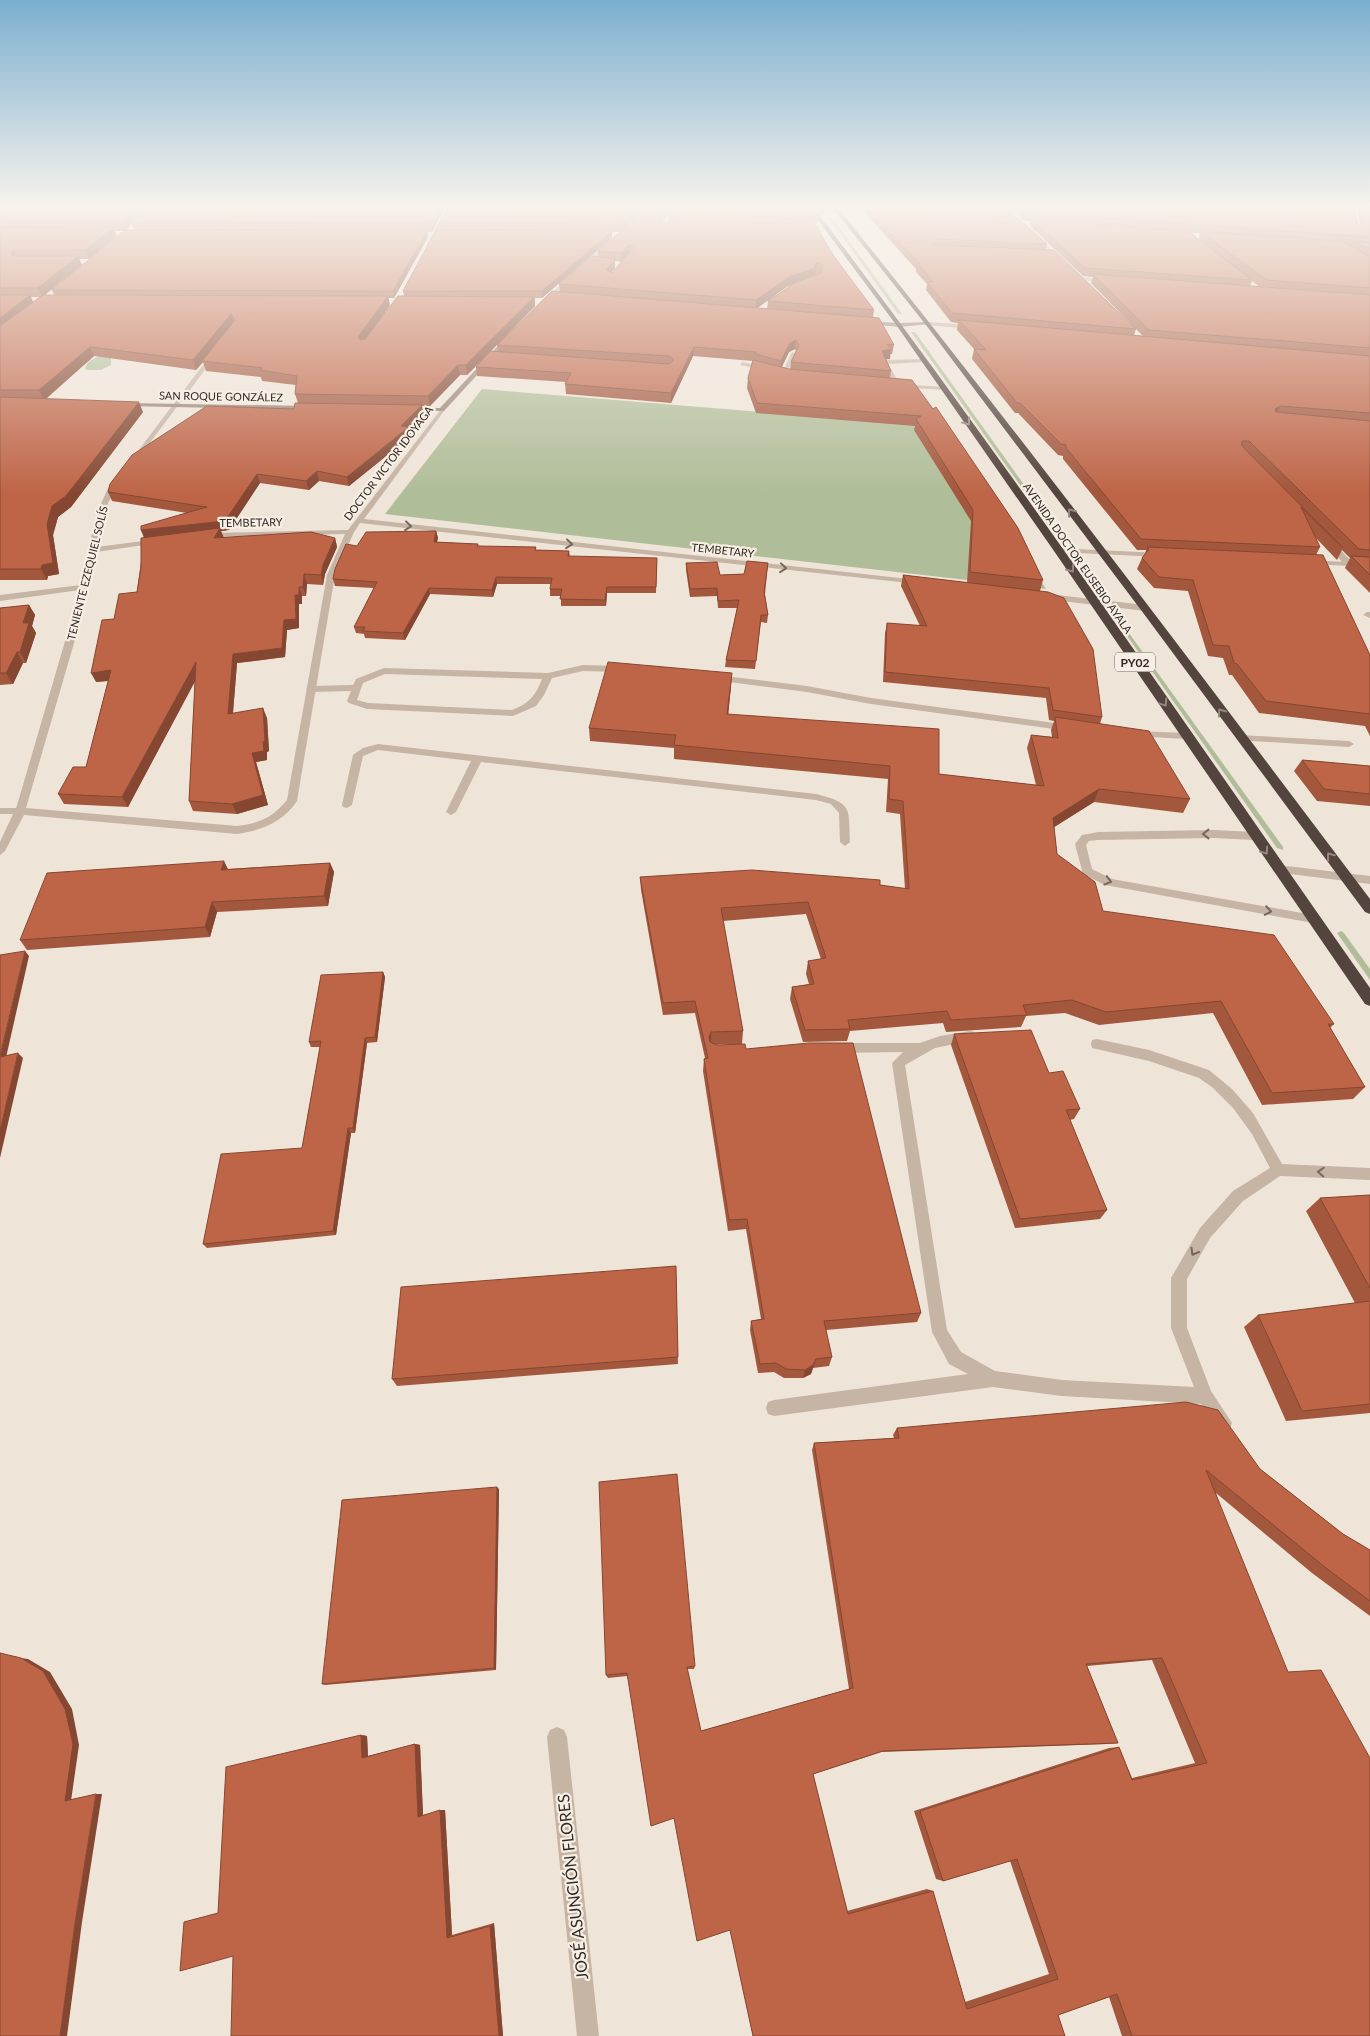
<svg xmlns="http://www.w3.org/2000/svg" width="1370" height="2036" font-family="Lato,sans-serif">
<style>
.green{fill:#b0bd99}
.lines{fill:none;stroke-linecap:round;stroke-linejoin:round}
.lane{fill:#c6b4a5;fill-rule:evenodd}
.street{fill:#c6b4a5;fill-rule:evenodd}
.secondary{fill:#998477;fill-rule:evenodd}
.highway{fill:#53443d;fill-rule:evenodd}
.wall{fill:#a3573d;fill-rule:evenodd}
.shaded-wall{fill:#854732}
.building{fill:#be6547;stroke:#854732;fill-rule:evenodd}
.oneway{stroke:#958880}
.oneway2{stroke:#75685f}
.labels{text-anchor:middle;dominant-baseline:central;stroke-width:4.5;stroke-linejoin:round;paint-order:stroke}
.far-street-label{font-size:11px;fill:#322a26;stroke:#f7efe4}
.shield{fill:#f7efe4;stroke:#6d655f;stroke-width:1}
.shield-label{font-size:12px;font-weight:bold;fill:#322a26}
.near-street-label{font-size:16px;fill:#322a26;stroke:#f7efe4}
</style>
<rect width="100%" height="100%" fill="#efe4d8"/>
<path class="green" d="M828 217H832L902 314H898Z
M911 332H915L1062 538 1057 537Z
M106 352 111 358V365L101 370H87L85 368 88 362Z
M482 389 943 427 1046 589 385 514Z
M1116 615 1283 847V850L1277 848 1113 616Z
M1341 931 1344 933 1370 969V980L1337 933Z"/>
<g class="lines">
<path class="lane" d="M799 224 826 227 828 228 826 229 797 226Z
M792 352 797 353 785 375H781Z
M925 359 923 362 888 364 900 384 944 387 946 390 896 387 881 362 884 360Z
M742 362 768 367 771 369 768 371 740 365Z
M1326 541H1332L1352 562V566H1346L1326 545Z
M1367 612H1370V618L1363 615Z
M583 665 621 666 626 669 621 672 583 671 552 678 544 695 536 706 513 716 367 709 349 703 347 701 351 691 311 692 306 689 311 686 353 685 356 679 384 668 548 673ZM385 674 542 679C536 695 529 704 512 710L368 703 357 700 363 683Z
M716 675 807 686 871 698 1069 725 1074 728 1069 731 871 704 807 692 713 680V676Z
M1134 731 1187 733 1192 736 1187 739 1131 736 1129 734Z
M1240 735 1349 741 1354 744 1349 747 1237 740V736Z
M378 744 816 794C852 803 849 807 850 842L845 846 840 842 839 813 831 804 816 800 481 762 456 812 451 815 446 812 471 761 378 750 363 756 352 805 347 808 343 807 342 805 353 755 363 748Z
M1213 830 1255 832 1260 836 1255 840 1213 838 1098 840 1089 841 1086 845 1092 869 1112 879 1313 915 1319 919 1317 922 1313 923 1105 885 1083 874 1075 844 1082 835 1098 832Z
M970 1031 974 1032 976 1036 974 1040 935 1048 905 1065 947 1330 961 1352 995 1371 1062 1380 1194 1387 1171 1328V1278L1200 1228 1233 1191 1270 1168 1252 1134 1233 1108 1212 1087 1199 1078 1149 1061 1092 1048 1091 1044 1092 1040 1097 1039 1149 1050 1209 1070 1232 1089 1253 1113 1282 1164 1370 1168V1180L1280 1176 1243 1201 1210 1238 1187 1279V1328L1211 1391 1232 1423 1230 1429 1224 1431 1218 1429 1201 1404 1062 1396 993 1387 774 1416 768 1414 766 1408 768 1402 774 1400 968 1374 949 1364 932 1332 892 1063 903 1052 838 1053 833 1052 832 1048 833 1044 838 1043H920L940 1036Z"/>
<path class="street" d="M1005 208H1009L1064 262H1060L1018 224Z
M609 241 613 242 553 297H549V295Z
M1081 277 1108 279 1111 281 1108 283 1079 280Z
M928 322 972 325 975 327 972 329 926 325Z
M212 353 217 354 136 461H132V459Z
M442 408 444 409V411L364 519 918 580 922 582 918 584 360 523 354 532 335 575 297 801C282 823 262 830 237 834L24 815 5 851 0 855V842L13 814H0V808H16L18 802 80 590 0 601V595L81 585C90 547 93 510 115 477L122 479 108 503 97 547 158 539 162 541 158 543 96 552 81 619 26 808 237 826C260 823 272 818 287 800L327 575 345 534 207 537 203 535 207 533 348 530Z
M1055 548 1160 553 1164 555 1160 557 1058 552 1054 550Z
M1307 560 1370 563V567L1310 564 1306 562Z
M1048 594 1145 605 1149 608 1145 611 1045 599V595Z
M1278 865 1370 876V884L1274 872 1272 869 1274 866Z
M557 1727 564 1730 567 1737 599 2036H577L547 1737 550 1730Z"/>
<path class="secondary" d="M447 208H451L430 245 426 246Z
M833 208 883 212 881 213Z
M865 321 899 323 928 322 931 324 899 327 867 324Z
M506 337 511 338 444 411H405V409L407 408H440Z
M123 403 310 406 313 408 310 410 125 406Z"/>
<path class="highway" d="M809 208H814C1007 462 1187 727 1370 988V1006L1365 1004 1054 551 897 326Z
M833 208H838C1020 434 1195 667 1370 899V914L1365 912 1141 610 926 325Z"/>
</g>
<path class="wall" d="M0 208H445L432 232H427L428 237 394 298H388L390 305 371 332 404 296 403 291 440 230 439 223 448 208H814L818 213 817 222 815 224H814L833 255 874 310 873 318 894 345 892 354H890V359H886L891 371 890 378 912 380 1043 580 1040 591 1102 717 1100 724 1190 799 1183 813 1094 802 1054 827 1057 854 1103 911 1334 1024 1330 1028 1365 1087 1353 1099 1262 1105 1213 1013 1099 1025 1065 1013 1026 1016 1021 1027 946 1032 943 1023 850 1031 847 1041 803 1042 790 999 792 987 809 984 806 974 808 961 821 959 806 914 723 921 743 1031 742 1044H715L746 1049 921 1313 917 1322 826 1330 832 1357 829 1366 813 1368 811 1374 803 1378H784L774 1372 758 1373 750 1330 751 1321 761 1319 746 1229 728 1231 703 1071 704 1059 705 1058 695 1013 663 1015 641 890 640 877 880 885 905 889 900 814 886 812 888 779 674 759V748L590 741 589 728 731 686 728 714 939 774 1036 785 1027 748 1031 735 1052 737 1051 730 1054 721 1049 720 1046 698 883 682 885 633 887 623 920 626 901 586 903 575 967 583 971 521 914 430 915 426 756 413 747 388 748 378 753 361 693 356 671 403 566 394 565 384 566 382 477 376 476 367 480 362 467 375H460L430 406H422L423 414 410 428 411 436 349 486 319 481 309 490 260 483 229 530 221 531 223 537 335 538 337 547 325 574 323 585 307 584 306 596H302V604H299V628L287 630 285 657 237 663 233 713 267 718 269 751 267 752V760L256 762 268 805 237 814 193 811 189 801 195 681 128 807 64 804 58 794 86 767 108 681 96 682 114 619 137 592 144 538 141 530 187 513 112 501 108 492 294 409 298 403 295 394 296 385 262 381 261 377 206 371 203 362 196 370 94 356 46 399 143 412 71 507 58 517 53 535 59 574 48 576 47 580H0ZM682 208 668 216V222H661L672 212ZM132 224 134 230 52 290 54 295H45L82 265 79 259H89L117 236 114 231H124ZM612 232H620L598 251V257L559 284 560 292 506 335 535 306V298H542L612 238ZM615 261 621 262 612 273H611L615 268ZM788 286H790L768 301 767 309 757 308ZM31 297H39L33 302ZM497 345 498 352 491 351ZM795 349 796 351 791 362 790 369 782 367 789 352Z
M816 208H826L821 215Z
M859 208H1282L1283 211 1285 212 1283 208H1354L1358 224H1360L1357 208H1370V593L1345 568 1350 558 1342 550 1337 560 1315 537 1320 547 1316 555 1370 655V736L1365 726 1259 713 1232 675H1229L1223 658 1208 656 1188 591 1154 588 1137 569 1142 558 1145 554 1146 550H1137L1063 459V456L1058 455 1018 413H1015L972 359 974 349 957 330 958 323 951 322 926 290 927 284 916 272V269L864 212V208ZM1012 209 1023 220 1031 221 1030 226 1083 276 1093 277 1091 283 1136 329 1046 249 1047 244 1012 217 1014 211ZM1190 233H1200L1199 239ZM1252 281 1260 287 1250 286ZM1136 329 1143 336 1134 335Z
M436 531 438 538 437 542 478 544 479 547 536 550 569 551 570 557 657 565 656 593H607L606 606H561V596H550V589L551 584H497L493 597 430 594 405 640 365 638 364 634 356 633 354 627 374 588 335 586 333 579 357 546Z
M686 563 720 575 744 574 768 563 765 594 768 615 767 623 761 622 755 669 725 667 726 660 737 608H718L717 596 690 597 686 570Z
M29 605 35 615 32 626 36 633 26 663H23L13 684 0 685V608Z
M1302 760 1370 766V806L1317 801 1294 771Z
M330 863 334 872 328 906 217 912 210 937 27 950 20 940 228 869Z
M383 972 385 977 377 1042 367 1043 355 1133H351L336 1235 207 1248 203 1244 302 1148 320 1047H311L309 1042Z
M954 1034 1049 1073 1080 1109 1074 1119 1070 1120 1107 1210 1100 1219 1015 1228 951 1045Z
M1370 1195V1413L1286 1421 1244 1327 1258 1315 1355 1303 1306 1211 1320 1198Z
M676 1266 678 1364 397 1386 392 1379Z
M897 1428 1260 1469 1343 1534 1370 1550V1616L1312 1573 1216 1493 1370 2036H1122L1109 1997 1058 2015 1065 2036H753L730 1930 674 1818 627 1676 608 1678 606 1675 695 1666 694 1669H687L701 1731 849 1689 812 1450 814 1443 894 1438 893 1435ZM1152 1660 1195 1763 1132 1778 1119 1747 1109 1748 914 1811 936 1879 943 1881 1010 1861 1049 1974 965 2002 933 1891 927 1889 847 1911 813 1774 881 1752 1108 1744 1118 1743 1087 1666Z
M499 1489 496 1670 325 1685 322 1684Z
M361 1735 367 1736 368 1756 415 1744 420 1745 423 1815 445 1810 452 1935 494 1923 503 2036 233 1956 218 1913Z"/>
<path class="shaded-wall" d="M139 208H152L131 222 132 224 124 231 121 222Z
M439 208H445L432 232 430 223Z
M639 208H649L620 232V224Z
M667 208H683L672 212 658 224V216Z
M822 208H826L821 215Z
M740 209V217L737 220V211Z
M818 213 817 222 815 224 816 216Z
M113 228 117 236 89 259 85 250Z
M427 231 428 237 394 298 393 291Z
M612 231V238L542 298V291Z
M628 245 629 254 621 262V253Z
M14 250 17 259 11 254Z
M78 256 82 265 42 297 38 288Z
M615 259V268L606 279V270Z
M817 263 816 272 813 277 788 286 756 309V300L789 277Z
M30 295 34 304 0 332V318Z
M388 296 390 305 360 347 358 337Z
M534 297 535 306 467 375 466 365Z
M231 314 234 323 202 361 203 362 196 370 193 360Z
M796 340 795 349 789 352 780 370 781 361 790 343Z
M90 347 94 356 44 400 39 390Z
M694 347 693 356 671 403V393Z
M891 349 890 359 880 360 882 351Z
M458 365 460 375 430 406 428 396Z
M139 402 143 412 71 507 58 517 53 535 59 574 48 576 47 580 41 569 47 524 52 506Z
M422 405 423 414 410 428 411 436 349 486 347 477 401 426Z
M1280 406 1275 416V409Z
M317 471 319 481 309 490 306 481Z
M257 474 260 483 229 530 221 531 224 538 145 539 141 530 225 521Z
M436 531 438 538 435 548 434 542Z
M335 538 337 547 325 574 323 585 321 575 323 565Z
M304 574 307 584 306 596 303 587Z
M496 577 497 584 493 597 492 590Z
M299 587 302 596V604H299V628L287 630 285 657 237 663 232 724 228 714 233 654 284 620Z
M607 587V593L606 606 605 600Z
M429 588 430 594 405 640 403 633Z
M29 605 35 615 32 626 36 633 26 663 20 652 23 623Z
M17 652 23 663 13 684 6 673Z
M196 662 200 672 128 807 122 797Z
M111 670 116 680 96 682 91 673Z
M732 673 731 686 727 727V714Z
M263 708 267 718 269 751 267 752V760L256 762 268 805 237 814 232 804Z
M1099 789 1094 802 1048 831 1053 818Z
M224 861 229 871 221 870Z
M330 863 334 872 328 906 324 896Z
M212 902 217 912 210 937 205 927Z
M25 951 29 956 5 1062 0 1057Z
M383 972 385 977 377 1042 375 1037Z
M711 1032V1044L708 1050 709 1037Z
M365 1038 367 1043 355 1133 353 1128Z
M18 1053 23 1058 0 1158V1131Z
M348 1128 351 1133 336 1235 333 1231Z
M816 1359 811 1374 803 1378 805 1370Z
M497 1487 499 1489 496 1670 494 1668Z
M21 1658 28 1659 50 1672 72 1709 79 1745 71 1801H65Z
M361 1735 367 1736 368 1759 362 1758Z
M415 1744 420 1745 423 1816 418 1817Z
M96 1794H102L82 1922 67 2036H60L75 1923Z
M440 1810H445L452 1935 447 1938Z
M494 1923 503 2036H499L490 1926Z"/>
<path class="building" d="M0 208H139L121 222H0Z
M148 208H439L430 223 131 222Z
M448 208H639L620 224 439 223Z
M648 208H667L658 216 640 215Z
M683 208H704L720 212 724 209 720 208H814L818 213 816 216 740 209 737 211 738 215 813 221 833 255 874 310 768 301 795 283 821 273 823 265 817 263 814 268 789 277 756 300 559 284 592 256 615 259 606 270 612 273 635 246 628 245 621 253 598 251 635 219 678 223 681 218 668 216Z
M867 208H897L1018 218 1047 244 936 239 932 243 934 245 1054 250 1136 329 952 313 927 282H933L917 263 920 264Z
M966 208H1011L1014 211Z
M1020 208H1282L1283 211 1291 212 1289 208H1354L1358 224 1365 225 1362 208H1370V237L1025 212Z
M1031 219 1189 232 1252 280 1085 268Z
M0 227 113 228 85 250H14L11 254 13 256H78L38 288H0Z
M125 230 427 231 393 291 52 290Z
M436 230 612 231 542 291H403Z
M1201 232 1342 241 1370 257V288L1266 280Z
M1355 242 1370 243V249Z
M1093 274 1370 295V348L1149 330Z
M552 291 879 318 894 345 887 344 891 349 882 351 891 371 791 362 799 345 796 340 790 343 781 361 755 354 756 352 694 347 671 393 565 384 571 373 476 367 490 351 669 364 674 360 669 356 497 345Z
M0 295H30L0 318Z
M43 295 388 296 358 337 360 340 365 339 398 296 534 297 466 365H458L428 396 295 394 297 376 259 370 263 368 202 361 235 320 231 314 193 360 90 347 39 390H0V326Z
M959 320 1370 356V413L1280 406 1275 409 1276 412 1370 421V550L1359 549 1249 441H1242V446L1343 548 1301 507 1320 547 1141 539 1066 448V445L1061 444 1020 403H1017L974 349 986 350Z
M753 360 789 369 912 380 933 409 936 407 1018 528 1043 580 970 572 973 510 916 419 921 416 757 403 748 378Z
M0 397 139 402 66 496 52 506 47 524 53 563 42 565 41 569H0Z
M295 403 422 405 401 426 409 427 347 477 317 471 306 481 257 474 225 521 141 530V526L207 507 108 492 110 484 132 455 207 406 294 409Z
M220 528 214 538 311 532 335 538 323 565 321 575 304 574 303 587H299V595H295L296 619 284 620 282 648 233 654 228 714 263 708 265 741 263 742 264 751 252 753 263 795 232 804 189 801 196 662 122 797 58 794 73 767H86L111 670 91 673 102 620 114 619 119 594 137 592 141 567V538Z
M436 531 434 542 478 544 477 546 536 547 535 550 569 551 568 556 657 558 656 587H607L605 600 560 599 562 589H550L552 578 496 577 492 590 429 588 403 633 363 631 365 627H354L377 582 333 579 335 569 346 544 357 546 366 532Z
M1147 547 1323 555 1370 655V714L1266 701 1237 664 1234 663 1229 646 1213 645 1193 580 1159 577 1142 558 1149 549Z
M1351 556 1370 557V575Z
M747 561 768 563 764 592 768 615H761L756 661 726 660 739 600 718 601 717 588 690 589 686 563 717 562 720 575 744 574Z
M903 575 1048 592 1064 598 1093 649 1102 717 1053 710 1049 688 885 672 887 623 927 626Z
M29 605 23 623H29L20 652H17L6 673H0V608Z
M608 662 732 673 727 714 939 729V774L1044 786 1031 735 1058 738 1055 717 1149 731 1190 799 1099 789 1053 818 1057 854 1095 882 1103 911 1274 935 1334 1024H1328L1365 1087 1272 1093 1221 1001 1106 1012 1072 1000 1023 1005 1027 1015 951 1020 947 1011 848 1020 850 1029 805 1030 792 987 814 984 808 961 826 958 808 902 721 908 743 1031 711 1032 709 1037 710 1042 717 1045 745 1044 746 1049 809 1043H853L921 1313 824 1321 832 1357 816 1359 813 1365 805 1370 786 1369 776 1363 760 1364 751 1321 764 1319 747 1219 729 1220 704 1059 708 1058 695 1001 663 1003 640 877 752 870 880 880V885L909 889 903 801 889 799 890 766 674 745 676 735 589 728Z
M1302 760 1370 766V794L1324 789Z
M224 861 221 870 330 863 324 896 212 902 205 927 20 940 47 873Z
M25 951 0 1056V955Z
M383 972 375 1037 365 1038 353 1128H348L333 1231 203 1244 221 1154 302 1148 321 1041 309 1042 321 975Z
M1031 1030 1049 1073 1063 1071 1080 1109 1066 1110 1107 1210 1020 1219 954 1034Z
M18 1053 0 1131V1057Z
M1370 1195V1288L1320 1198Z
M676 1266 678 1357 392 1379 401 1287Z
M1370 1301V1404L1302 1411 1258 1315Z
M1186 1402 1218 1410 1260 1469 1343 1534 1370 1550V1601L1326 1568 1206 1470 1288 1672 1321 1670 1370 1758V2036H1132L1117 1994 1058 2015 1065 2036H753L730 1930 697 1941 674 1818 651 1826 627 1673 606 1675 599 1482 677 1474 695 1666 687 1667 701 1731 853 1688 814 1443 899 1438 897 1428ZM1162 1658 1207 1763 1132 1780 1119 1747 920 1811 943 1881 1017 1859 1058 1979 967 2009 933 1891 848 1914 813 1774 883 1751 1118 1743 1086 1664Z
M497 1487 494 1668 322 1684 342 1500Z
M0 1653 21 1658 43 1671 65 1709 73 1744 65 1801 96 1794 75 1923 60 2036H0Z
M361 1735 362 1758 415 1744 418 1817 440 1810 447 1938 490 1926 499 2036H231L233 1956 180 1971 184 1922 218 1913 226 1767Z"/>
<defs><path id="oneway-chevron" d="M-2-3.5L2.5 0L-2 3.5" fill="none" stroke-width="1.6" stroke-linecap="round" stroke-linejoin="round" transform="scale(1.25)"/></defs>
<g class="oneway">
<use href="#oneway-chevron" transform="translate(967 422) rotate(55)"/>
<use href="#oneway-chevron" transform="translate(1071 512) rotate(-128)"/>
<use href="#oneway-chevron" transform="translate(1071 569) rotate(55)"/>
<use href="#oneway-chevron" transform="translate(1164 703) rotate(56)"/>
<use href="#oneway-chevron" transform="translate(1221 712) rotate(-126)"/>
<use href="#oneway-chevron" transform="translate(1265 851) rotate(55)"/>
<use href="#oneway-chevron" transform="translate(1330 856) rotate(-127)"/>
</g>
<g class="oneway2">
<use href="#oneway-chevron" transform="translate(408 526) rotate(6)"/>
<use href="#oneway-chevron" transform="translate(569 544) rotate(6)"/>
<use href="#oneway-chevron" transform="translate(783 568) rotate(6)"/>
<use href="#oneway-chevron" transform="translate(1206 834) rotate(180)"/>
<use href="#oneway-chevron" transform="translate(1108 881) rotate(16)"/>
<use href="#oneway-chevron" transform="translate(1268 911) rotate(10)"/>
<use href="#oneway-chevron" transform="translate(1321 1172) rotate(-177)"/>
<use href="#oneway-chevron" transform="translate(1194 1252) rotate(120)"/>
</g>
<linearGradient id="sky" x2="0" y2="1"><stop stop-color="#7bafcf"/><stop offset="0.42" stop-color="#f8f3ed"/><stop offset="1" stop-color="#f8f3ed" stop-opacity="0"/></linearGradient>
<rect width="1370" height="493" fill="url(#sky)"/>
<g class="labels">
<g class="far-street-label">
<text transform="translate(221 396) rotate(1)">SAN ROQUE GONZÁLEZ</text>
<text transform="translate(388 463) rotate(-53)">DOCTOR VICTOR IDOYAGA</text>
<text transform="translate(251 522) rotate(-1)">TEMBETARY</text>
<text transform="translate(723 550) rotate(6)">TEMBETARY</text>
<text transform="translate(1078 558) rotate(55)">AVENIDA DOCTOR EUSEBIO AYALA</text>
<text transform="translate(87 573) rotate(-76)">TENIENTE EZEQUIEL SOLÍS</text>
</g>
<rect class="shield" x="1115" y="652.5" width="40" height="19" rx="4"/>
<g class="shield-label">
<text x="1135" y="662">PY02</text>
</g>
<g class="near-street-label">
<text transform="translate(572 1887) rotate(-96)">JOSÉ ASUNCIÓN FLORES</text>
</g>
</g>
</svg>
